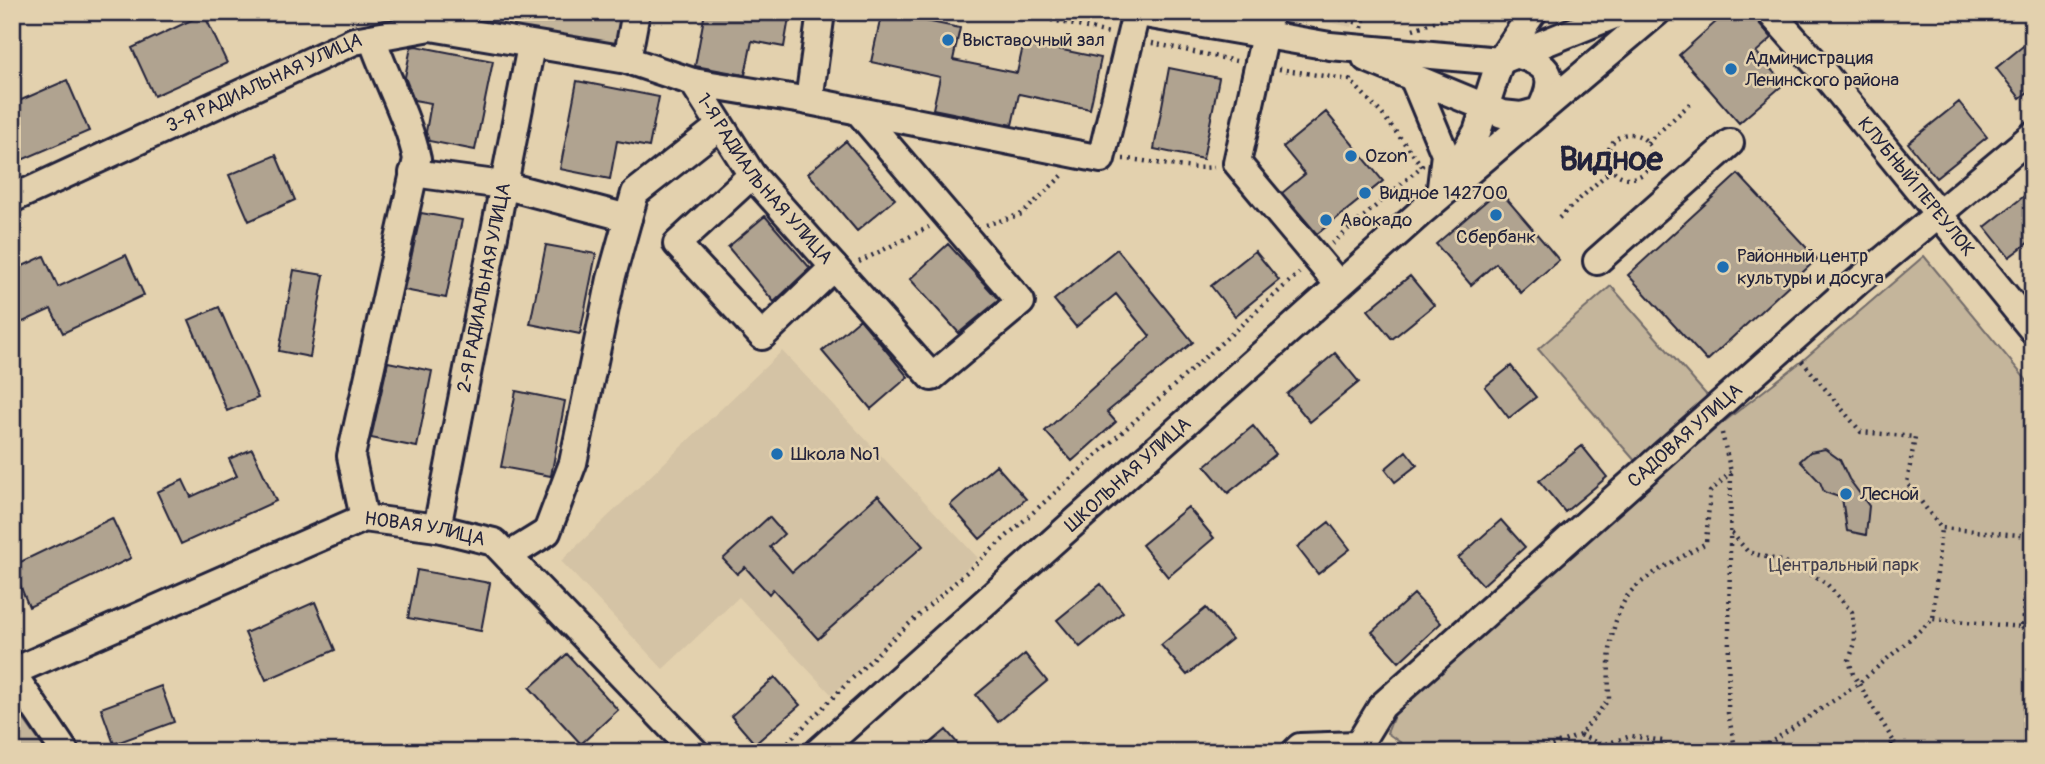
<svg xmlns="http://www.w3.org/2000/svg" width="2045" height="764" font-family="Pangolin,sans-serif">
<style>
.built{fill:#d4c3a5}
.green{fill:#c4b59b;stroke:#736c6b;stroke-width:2}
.building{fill:#b0a390;stroke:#22223b;stroke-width:2}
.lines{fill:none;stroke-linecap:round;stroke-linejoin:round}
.minor-casing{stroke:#22223b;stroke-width:32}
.path{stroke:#22223b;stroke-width:4.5;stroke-dasharray:2 5;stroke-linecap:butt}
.minor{stroke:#e3d1ae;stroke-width:26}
.poi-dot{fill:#1f6fb2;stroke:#e3d1ae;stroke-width:2.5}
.labels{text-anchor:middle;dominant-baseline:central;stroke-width:5;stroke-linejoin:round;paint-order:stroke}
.poi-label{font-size:19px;fill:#22223b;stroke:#e3d1ae;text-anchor:start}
.street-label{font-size:19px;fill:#22223b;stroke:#e3d1ae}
.park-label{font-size:19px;fill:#423f4e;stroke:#e3d1ae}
.town-label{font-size:33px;font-weight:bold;fill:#22223b;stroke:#e3d1ae}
</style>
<rect width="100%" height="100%" fill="#e3d1ae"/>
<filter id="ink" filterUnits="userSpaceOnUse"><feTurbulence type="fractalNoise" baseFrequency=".0143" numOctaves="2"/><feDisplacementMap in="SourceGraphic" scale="14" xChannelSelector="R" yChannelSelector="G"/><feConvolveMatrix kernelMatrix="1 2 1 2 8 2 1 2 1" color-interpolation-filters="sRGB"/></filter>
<g filter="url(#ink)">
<path class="built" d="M1275 12H1355L1352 27Z
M782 351 978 558 832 695 739 597 663 669 561 561Z"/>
<path class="green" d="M448 12H625L618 49 447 18Z
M1924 256 2033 388V752H1414L1387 733 1398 706 1720 425 1802 361Z
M1611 286 1710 399 1636 462 1538 349Z
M12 703 47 752H12Z"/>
<path class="building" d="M705 12H790L784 47 752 41 745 75 695 66Z
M882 12 960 28 953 60 1017 73 1024 42 1101 58 1090 109 1019 94 1012 125 933 109 940 77 871 62Z
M1727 12H1755L1758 22 1772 38 1756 52 1784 84 1739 123 1679 55Z
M204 14 227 63 154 96 132 48Z
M2033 38V88L2020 98 1996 68Z
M416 46 493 61 475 150 429 141 426 132 431 103 414 100 405 77 411 47Z
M1169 68 1219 78 1203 159 1154 149Z
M67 80 89 131 17 162 12 151V104Z
M577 81 659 97 649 147 617 141 610 179 560 169Z
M1959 102 1987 137 1936 178 1908 143Z
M1326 112 1383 181 1317 234 1282 193 1305 174 1283 147Z
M846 141 895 199 857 231 808 173Z
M276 155 295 200 249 221 229 175Z
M1738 174 1817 259 1707 361 1628 275Z
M2033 189V239L2009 257 1985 227Z
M1499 190 1559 260 1521 293 1496 263 1471 285 1436 244Z
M421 213 462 220 446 298 404 290Z
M765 216 810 268 774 302 728 247Z
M948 244 999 300 959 333 910 279Z
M546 245 596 254 580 334 530 324Z
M1117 249 1193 342 1107 412 1116 422 1072 461 1045 431 1150 336 1116 294 1076 327 1054 300Z
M1255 251 1279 280 1235 316 1211 286Z
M126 255 144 295 63 333 51 309 12 327V271L44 256 58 287Z
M294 270 324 275 310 357 279 351Z
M1410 276 1434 305 1392 339 1368 310Z
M219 307 258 398 227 411 189 320Z
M860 319 908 377 871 409 822 351Z
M1335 353 1359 382 1310 422 1287 394Z
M388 362 432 371 417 447 371 438Z
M1511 366 1536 397 1509 418 1485 387Z
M516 391 565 401 551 476 501 467Z
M1253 426 1276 454 1228 493 1205 466Z
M1582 446 1607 477 1565 512 1539 481Z
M252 449 276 501 181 544 157 492 183 480 191 497 237 476 229 459Z
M1825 449 1840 460 1849 479 1869 506 1866 535 1847 531 1842 498 1824 492 1820 482 1800 461 1810 452Z
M1406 451 1417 465 1395 482 1385 469Z
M996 465 1026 499 980 539 950 505Z
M878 495 923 546 818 639 773 589 769 594 745 567 737 574 723 559 769 517 784 534 770 547 792 572Z
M1188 507 1214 538 1168 577 1142 545Z
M112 518 131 558 29 607 12 566Z
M1501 520 1525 547 1483 585 1458 558Z
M1329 522 1350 549 1318 574 1297 547Z
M417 570 490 583 481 631 408 618Z
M1101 584 1123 612 1080 647 1057 620Z
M1414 594 1441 623 1399 662 1372 632Z
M315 602 335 650 266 680 245 633Z
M1206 608 1232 639 1187 675 1161 645Z
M567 654 618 710 581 744 530 688Z
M1025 654 1047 681 998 722 976 695Z
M775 677 800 705 755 744 731 716Z
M161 686 174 722 114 744 101 708Z
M946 730 965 752H920Z"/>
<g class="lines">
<g class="minor-casing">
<g id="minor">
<path d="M1133 12 1330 46 1500 61 1622 12"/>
<path d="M1270 12 1237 163 1339 285"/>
<path id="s1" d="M1770 12 1818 66 2033 330"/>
<path d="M1366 58 1502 114 1521 116 1540 111C1556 80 1553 66 1519 55"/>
<path d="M627 60 636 12"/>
<path d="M1413 77 1445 154 1441 187"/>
<path d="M693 82 809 101 1101 159 1136 13"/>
<path d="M809 101 821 12"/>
<path d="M413 173 503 185 628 218"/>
<path d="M752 175 677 244 762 336 834 267"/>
<path d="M1449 179 1477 132 1500 61 1533 12"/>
<path id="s2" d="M12 199 354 41 431 27 627 60 693 82 752 175 932 377 1021 302 859 112"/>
<path d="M1597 261 1730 143"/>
<path d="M364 518 351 456 417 159C408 117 386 79 372 38"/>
<path id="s3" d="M437 528 531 46"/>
<path d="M508 556 547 532 573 463 611 279 635 193 720 126"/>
<path id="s4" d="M12 672 364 518 437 528 494 542 695 752"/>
<path d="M12 673 65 752"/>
<path id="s5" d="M818 752 1421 212 1657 12"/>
<path d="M1295 752 1300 747 1357 745"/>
<path id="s6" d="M1354 752 1382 706 1857 282 2033 135"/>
</g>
</g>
<path class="path" d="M1017 12 1109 33
M1306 12 1360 23
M1680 19 1687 12
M1362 28 1366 12
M1413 29 1466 12
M1152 43 1236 61
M1279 69 1350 80
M1608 156a22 22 0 1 1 44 0a22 22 0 1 1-44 0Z
M1647 143 1692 102
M1123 159C1153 160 1185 171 1214 167
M1559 218 1612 169
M986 225 1022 214 1064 174
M1332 244 1422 166 1382 114 1350 80 1352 74
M859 262 929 227
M1802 361 1861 432 1915 437 1907 483 1941 528
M1722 433 1731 472 1728 713 1736 752
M1732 533 1748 552 1791 564 1826 583 1852 612 1855 643 1849 660 1853 674 1894 742 1883 752
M2022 627 2033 641
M1580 735 1602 745 1631 736 1663 741 1667 752
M1894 742 1898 752
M1545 748 1580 735 1609 699C1608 664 1608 629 1626 598 1639 577 1685 556 1706 543L1710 492 1731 472
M778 752 889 642 1299 273
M1756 752 1857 685 1933 619 1941 528 2030 536 2022 627 1933 619"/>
<use href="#minor" class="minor"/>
</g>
</g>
<g class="poi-dot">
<circle cx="948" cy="40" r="7"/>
<circle cx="1731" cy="69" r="7"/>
<circle cx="1351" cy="156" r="7"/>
<circle cx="1365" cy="193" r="7"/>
<circle cx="1496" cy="215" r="7"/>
<circle cx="1326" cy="220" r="7"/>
<circle cx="1723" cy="267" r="7"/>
<circle cx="777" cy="454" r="7"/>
<circle cx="1846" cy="494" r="7"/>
</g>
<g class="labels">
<g class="poi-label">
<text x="962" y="40">Выставочный зал</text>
<text x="1745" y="58">Администрация<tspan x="1745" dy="22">Ленинского района</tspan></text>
<text x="1365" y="156">Ozon</text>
<text x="1379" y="193">Видное 142700</text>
<text x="1340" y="220">Авокадо</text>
<text x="1496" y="237" text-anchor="middle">Сбербанк</text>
<text x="1737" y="256">Районный центр<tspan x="1737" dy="22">культуры и досуга</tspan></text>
<text x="791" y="454">Школа №1</text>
<text x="1860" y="494">Лесной</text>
</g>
<g class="street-label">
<text stroke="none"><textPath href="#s2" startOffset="278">3-Я РАДИАЛЬНАЯ УЛИЦА</textPath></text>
<text stroke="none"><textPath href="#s2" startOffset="844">1-Я РАДИАЛЬНАЯ УЛИЦА</textPath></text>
<text stroke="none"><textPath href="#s1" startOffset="228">КЛУБНЫЙ ПЕРЕУЛОК</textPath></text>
<text stroke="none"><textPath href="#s3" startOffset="245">2-Я РАДИАЛЬНАЯ УЛИЦА</textPath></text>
<text stroke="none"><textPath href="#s6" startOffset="460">САДОВАЯ УЛИЦА</textPath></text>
<text stroke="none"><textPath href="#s5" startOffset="416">ШКОЛЬНАЯ УЛИЦА</textPath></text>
<text stroke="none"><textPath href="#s4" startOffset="446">НОВАЯ УЛИЦА</textPath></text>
</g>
<g class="park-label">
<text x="1844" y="565">Центральный парк</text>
</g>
<g class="town-label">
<text x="1611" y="159">Видное</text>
</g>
</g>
<rect width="2045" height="764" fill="none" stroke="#e3d1ae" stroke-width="42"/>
<rect x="21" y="21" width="2003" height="722" fill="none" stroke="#22223b" stroke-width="2.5" filter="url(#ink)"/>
</svg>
